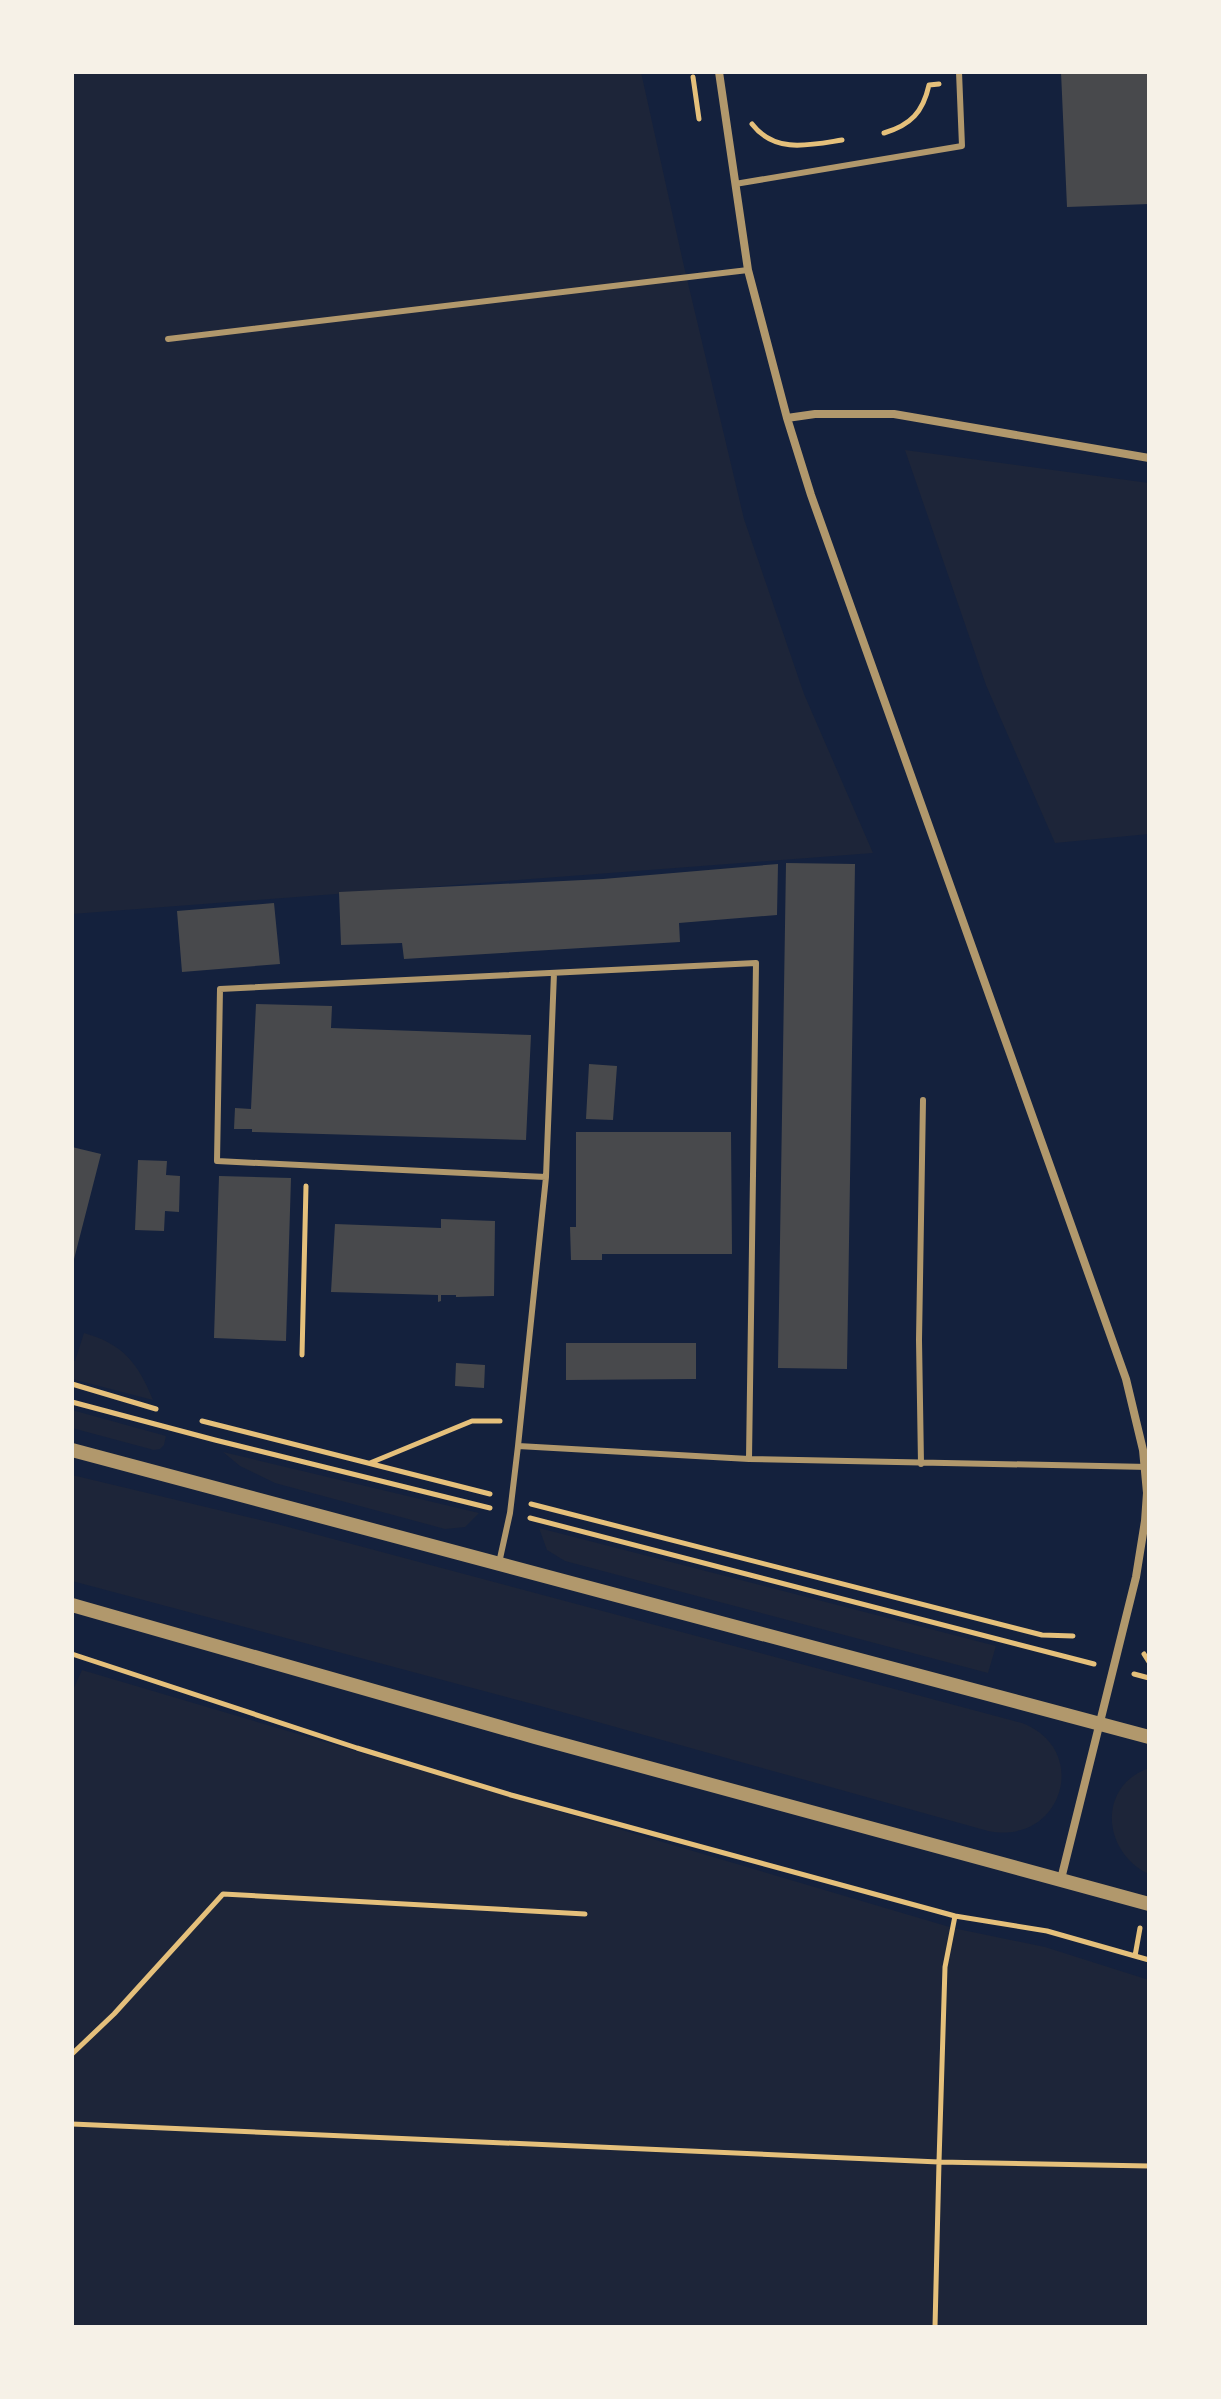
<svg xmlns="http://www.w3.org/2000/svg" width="1221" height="2399" font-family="Cabin,sans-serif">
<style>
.green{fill:#1d2539}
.building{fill:#48494c}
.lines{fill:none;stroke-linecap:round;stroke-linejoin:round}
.path{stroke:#e5c07b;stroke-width:5}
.service{stroke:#b1986c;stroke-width:6}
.minor{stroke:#b1986c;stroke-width:8}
.tertiary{stroke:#b1986c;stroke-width:14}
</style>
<rect width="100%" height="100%" fill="#14213d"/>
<path class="green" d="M72 72H641L683 262 744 519 804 694 873 853 72 914Z
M905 450 1149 483V834L1055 843 986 685Z
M84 1333C123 1344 138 1363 153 1400L72 1379V1361H75Z
M72 1410 166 1436 164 1445 160 1449 154 1450 72 1428Z
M223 1452 479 1513 465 1527 445 1529 275 1483 240 1466Z
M72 1475 277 1524 1022 1723C1092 1750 1062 1846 988 1831L544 1707 72 1581Z
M539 1528 996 1646 988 1673 565 1561 547 1550Z
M82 1670 953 1928 1045 1947 1149 1980V2327H72V1692Z
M1149 1768V1874C1102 1852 1097 1786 1149 1768Z"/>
<path class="building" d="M1061 72H1149V204L1067 207Z
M786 863 855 864 847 1369 778 1368Z
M778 864 777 915 679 923 680 942 404 959 402 943 341 945 339 892 603 879Z
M274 903 280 964 182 972 177 911Z
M256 1004 332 1006 331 1028 531 1035 526 1140 252 1132V1129H234L235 1108 251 1109Z
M589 1064 617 1066 613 1120 586 1119Z
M576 1132H731L732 1254H602V1260H571L570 1227H576Z
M72 1147 101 1154 73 1263H72Z
M138 1160 167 1161 166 1175 180 1176 179 1212 165 1211 164 1231 135 1230Z
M219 1176 291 1178 286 1341 214 1338Z
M441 1219 495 1221 494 1296 456 1297V1295H441V1301L438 1302V1295L331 1292 335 1224 441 1228Z
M566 1343H696V1379L566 1380Z
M456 1363 485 1365 484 1388 455 1386Z"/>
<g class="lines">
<path class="path" d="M693 77 699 119
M752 124C775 154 810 145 842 140
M884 133C911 125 923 112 929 85L939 84
M302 1355 306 1186
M72 1384 156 1409
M72 1402 215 1440 490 1508
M202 1421 490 1494
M370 1463 472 1421H500
M531 1504 1042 1635 1073 1636
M530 1518 1094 1664
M72 1654 357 1748 511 1795 955 1916 1047 1931 1149 1960
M1144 1654 1149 1662
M1134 1674 1149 1678
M1135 1956 1140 1928
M72 2054 114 2014 223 1894 585 1914
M72 2124 939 2162 945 1967 955 1916
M935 2327 939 2162 1149 2166"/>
<path class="service" d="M735 184 962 146 959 72
M168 339 748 270
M546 1177 217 1161 220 989 756 963 749 1459
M518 1446 546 1177 554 973
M921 1464 919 1340 923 1100
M499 1563 510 1513 518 1446 749 1459 1149 1467"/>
<path class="minor" d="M719 72 748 270 787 418 811 495 1126 1379 1143 1450 1147 1493 1145 1521 1136 1577 1061 1879
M787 418 815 414H894L1149 458"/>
<path class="tertiary" d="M72 1450 1149 1737
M72 1605 535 1737 1149 1904"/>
</g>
<rect width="1221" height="2399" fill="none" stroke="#f6f1e7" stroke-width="148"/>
</svg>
